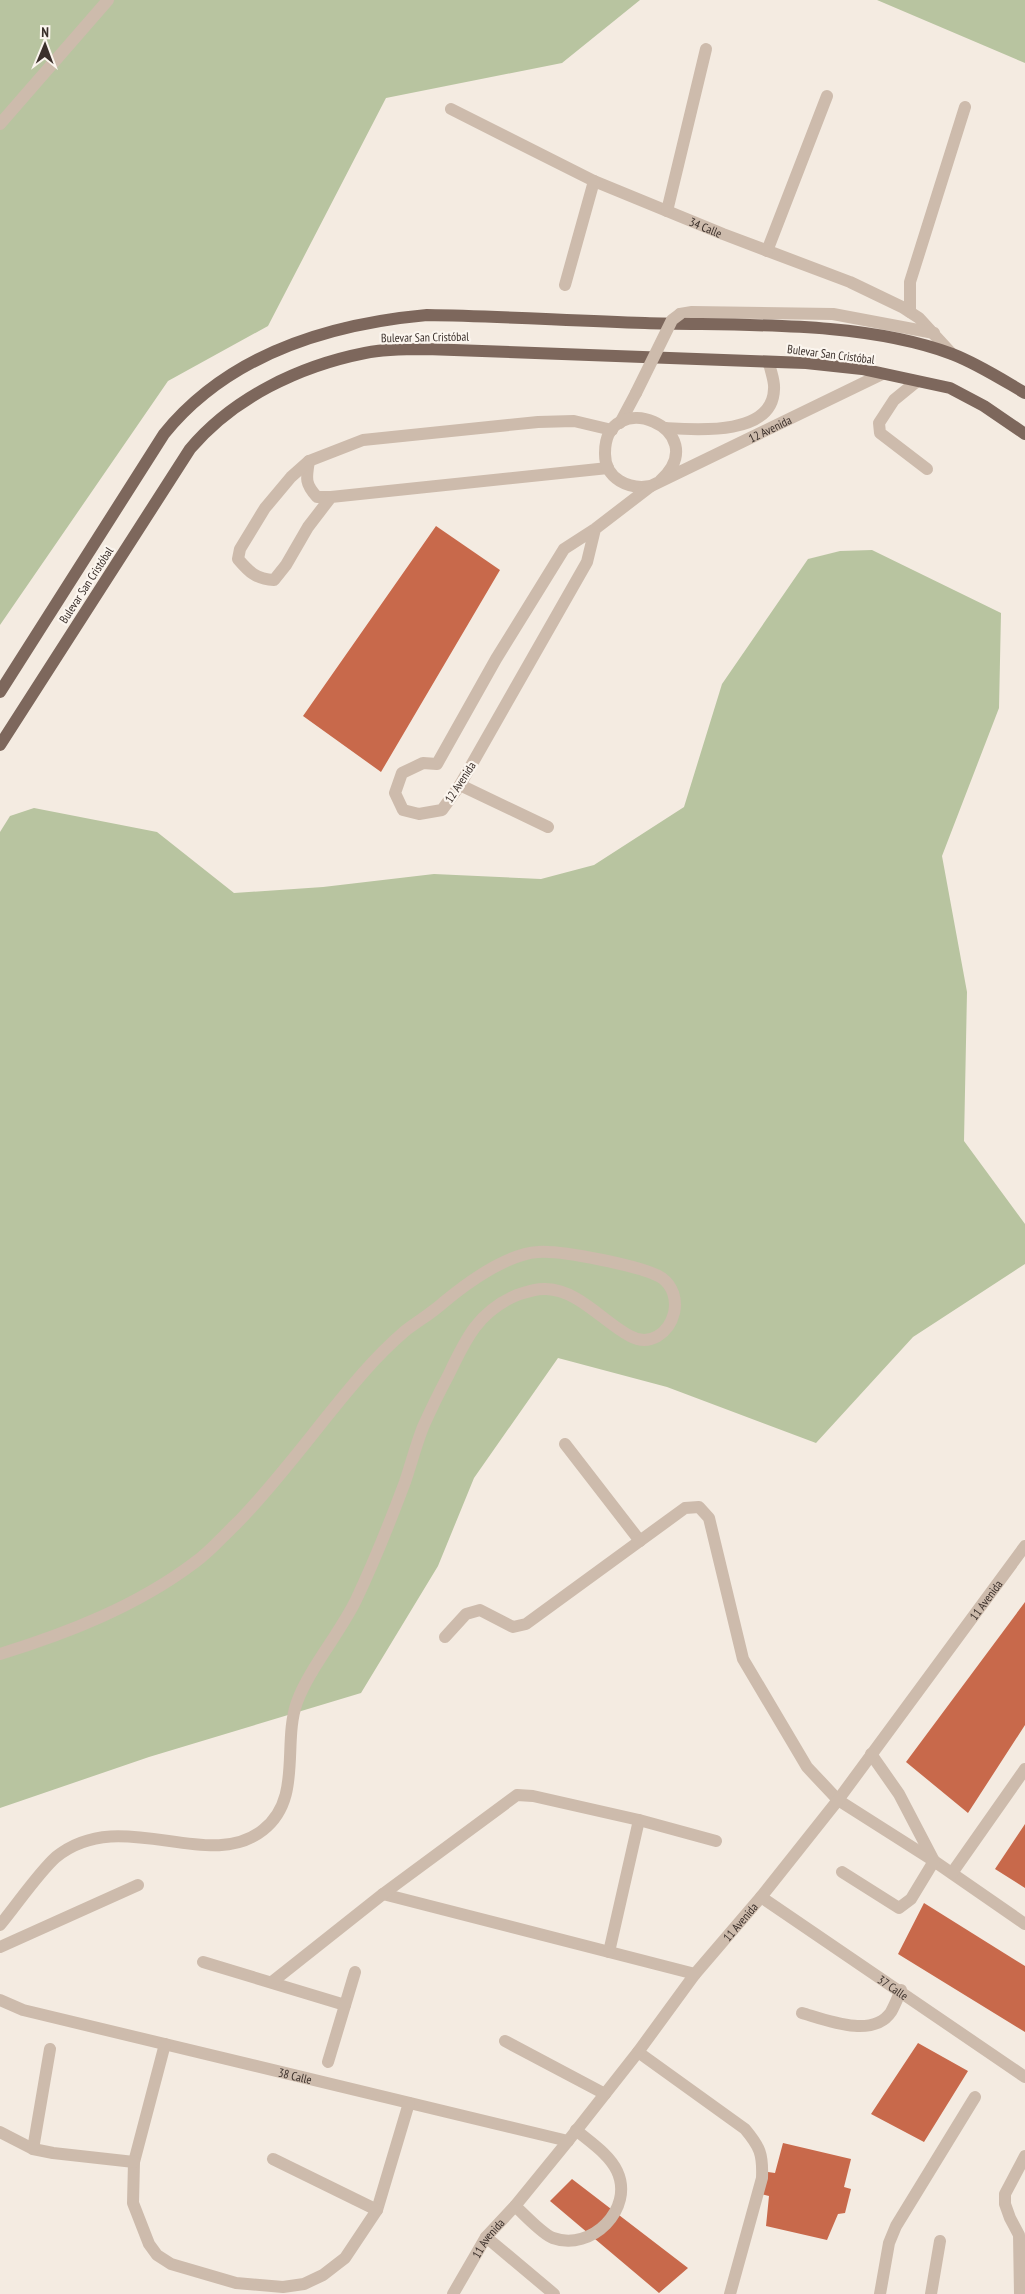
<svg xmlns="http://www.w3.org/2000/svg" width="1025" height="2294" font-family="'PT Sans Narrow',sans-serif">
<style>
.green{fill:#b8c4a0}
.building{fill:#c8694b}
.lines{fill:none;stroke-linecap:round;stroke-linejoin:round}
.minor{stroke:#cdbbac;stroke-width:12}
.major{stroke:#7d675c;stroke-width:12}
.minor-bridge{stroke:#cdbbac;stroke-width:12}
.labels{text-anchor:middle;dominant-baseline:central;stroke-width:4.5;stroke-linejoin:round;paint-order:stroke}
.street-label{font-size:12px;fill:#3b302b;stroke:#fbf5ee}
</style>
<rect width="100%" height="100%" fill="#f4ebe1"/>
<path class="green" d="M0 0H640L562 63 386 98 268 326 168 381 0 625Z
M877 0H1025V63Z
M872 550 1001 613 999 708 942 856 967 992 964 1141 1025 1224V1264L913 1337 816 1443 667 1387 558 1358 474 1478 438 1566 361 1693 149 1757 0 1808V832L10 816 34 808 157 832 234 893 323 887 434 874 541 879 594 865 684 807 722 684 808 559 840 551Z"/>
<path class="building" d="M436 526 500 570 381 772 303 716Z
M1025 1602V1725L968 1813 906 1762Z
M1025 1824V1888L995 1869Z
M924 1903 1025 1966V2032L898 1954Z
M918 2043 968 2071 924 2142 871 2114Z
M783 2143 851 2159 844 2187 851 2189 845 2213 838 2214 827 2240 766 2226 769 2196 761 2194 768 2172 775 2173Z
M572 2179 688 2268 659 2293 550 2201Z"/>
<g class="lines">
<g class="minor">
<path id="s1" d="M451 109 594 181 723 234 850 282 902 307 919 318 952 354"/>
<path d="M0 124 108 0"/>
<path d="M667 211 706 49"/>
<path d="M767 251 827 96"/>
<path d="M565 285 594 181"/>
<path d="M910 312V282L965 107"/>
<path d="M680 314 692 312 833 314 934 333"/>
<path d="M916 382 894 400 879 423 880 433 927 469"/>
<path d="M620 423 636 393"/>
<path d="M666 428C697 430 773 436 774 389 775 381 770 370 769 362"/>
<path d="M309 461C306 479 305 484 317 497H331"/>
<path d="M608 468 331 497 308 527 286 565 274 580C256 579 249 572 238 559L240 549 265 508 291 477 309 461 363 440 538 422 574 421 612 430"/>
<path id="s2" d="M660 481C717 429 604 384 605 454 605 479 629 490 651 486L882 374"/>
<path d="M595 529 587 562 460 785 442 810 419 814 403 810 395 793 402 773 423 763 437 764 496 659 564 549 595 529 651 486"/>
<path d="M460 785 548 827"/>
<path d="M565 1444 640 1541"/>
<path d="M445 1637 466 1614 480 1610 513 1627 526 1624 685 1508 699 1507 709 1518 743 1659 807 1767 838 1800 934 1861 1025 1924"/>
<path d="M0 1654C68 1633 137 1606 194 1563 210 1552 223 1536 237 1523 283 1476 320 1422 363 1373 376 1358 390 1344 405 1331 418 1321 432 1313 444 1302 467 1283 507 1254 538 1252 560 1250 643 1266 662 1278 673 1286 677 1300 674 1313 669 1333 650 1347 630 1336 603 1322 579 1290 546 1289 536 1288 526 1292 517 1295 479 1311 466 1338 449 1374 440 1391 431 1409 423 1427 416 1445 411 1464 405 1482 390 1522 374 1562 356 1600 340 1633 309 1669 297 1702 282 1744 303 1799 263 1830 208 1874 121 1804 56 1857 39 1872 15 1907 0 1925"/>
<path d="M842 1872 899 1908 911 1899 934 1861 899 1794 871 1754"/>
<path d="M952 1873 1025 1769"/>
<path d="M383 1894 695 1974"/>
<path id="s3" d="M761 1897 1025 2077"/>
<path d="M0 1947 138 1885"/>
<path d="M609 1952 639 1820"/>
<path d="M203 1962 345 2005"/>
<path d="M272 1982 383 1894 517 1795 533 1796 639 1820 716 1841"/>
<path id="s4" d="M0 2000 23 2010 568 2141"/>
<path d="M802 2013C826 2020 873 2039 891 2012 895 2005 898 1997 901 1990"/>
<path d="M505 2041 605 2094"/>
<path d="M165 2044 134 2162 133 2203 149 2244 157 2255 171 2264 236 2283 283 2287 304 2284 323 2275 345 2258 377 2210 409 2103"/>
<path d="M638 2052 745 2129C760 2147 763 2154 762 2178L730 2294"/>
<path d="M328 2062 355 1972"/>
<path d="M0 2132 33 2149 53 2153 134 2162"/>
<path d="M33 2149 50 2049"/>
<path d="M273 2159 377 2210"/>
<path d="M515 2206C524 2214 542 2234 553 2238 591 2252 635 2209 617 2171 609 2154 590 2142 576 2130"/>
<path d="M486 2237 554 2294"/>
<path id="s5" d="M453 2294 486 2237 515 2206 568 2141 638 2052 695 1974 761 1897 838 1800 1025 1546"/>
<path d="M880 2294 889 2243 896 2226 975 2097"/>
<path d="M931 2294 940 2241"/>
<path d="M1020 2294 1019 2235 1010 2218 1005 2204V2194L1025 2156"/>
</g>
<path class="major" d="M0 692 164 434C228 355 328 324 427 315 500 316 572 321 645 323 742 326 860 320 952 354 978 364 1001 379 1025 393
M0 745 190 449C233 398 299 366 365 353 384 349 405 349 426 349L806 363 862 369 950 388 984 406 1025 434"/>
<path class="minor-bridge" d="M636 393 672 320 680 314"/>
</g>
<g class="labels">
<g class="street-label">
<text stroke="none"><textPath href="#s1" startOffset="281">34 Calle</textPath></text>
<text transform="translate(425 337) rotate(-1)">Bulevar San Cristóbal</text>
<text transform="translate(831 354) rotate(7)">Bulevar San Cristóbal</text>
<text stroke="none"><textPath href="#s2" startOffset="342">12 Avenida</textPath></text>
<text transform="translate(86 585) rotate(-57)">Bulevar San Cristóbal</text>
<text transform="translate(460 782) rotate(-57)">12 Avenida</text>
<text stroke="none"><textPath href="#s5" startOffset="876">11 Avenida</textPath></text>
<text stroke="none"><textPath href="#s5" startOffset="471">11 Avenida</textPath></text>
<text stroke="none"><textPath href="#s3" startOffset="160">37 Calle</textPath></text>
<text stroke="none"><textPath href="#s4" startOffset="305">38 Calle</textPath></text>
<text stroke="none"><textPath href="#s5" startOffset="66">11 Avenida</textPath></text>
</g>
</g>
<g transform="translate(45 45) rotate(1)" stroke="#fbf5ee" stroke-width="4" paint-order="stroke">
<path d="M0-4L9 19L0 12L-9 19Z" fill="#3b302b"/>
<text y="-8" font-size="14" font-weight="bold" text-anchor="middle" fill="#3b302b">N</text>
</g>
</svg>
